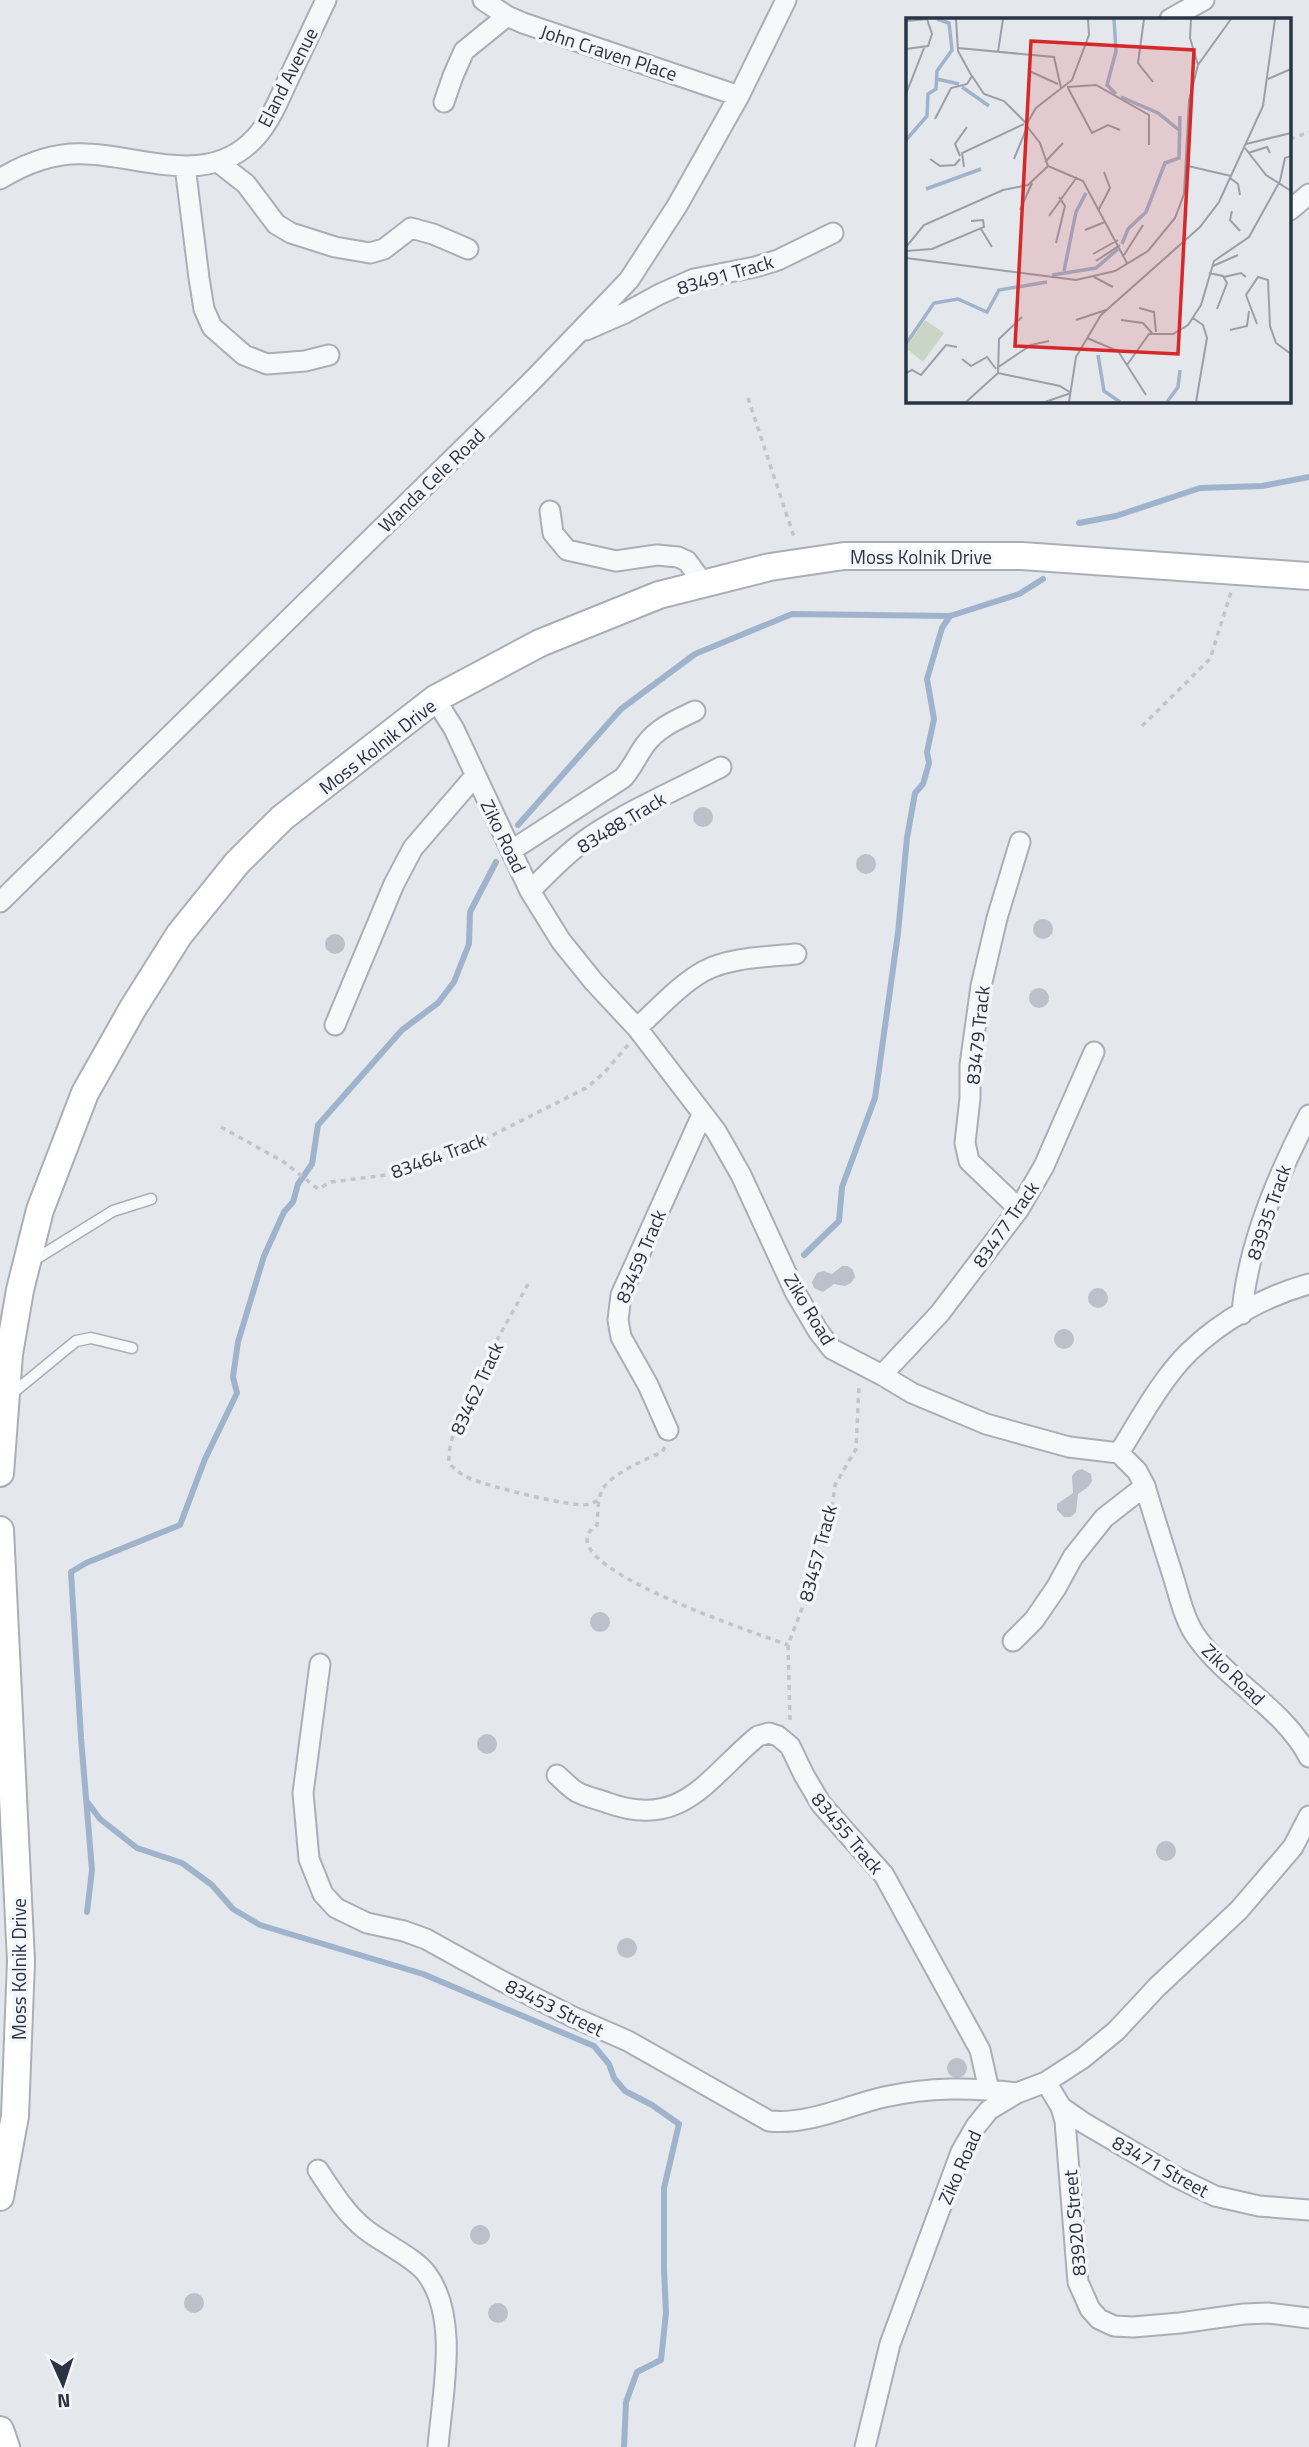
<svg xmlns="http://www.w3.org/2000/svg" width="1309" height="2447" font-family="'Titillium Web',sans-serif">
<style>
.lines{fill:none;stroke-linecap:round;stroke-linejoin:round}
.stream{stroke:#9fb4cc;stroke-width:6}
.building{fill:#bbc0ca}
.lane-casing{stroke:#a9aeb7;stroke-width:13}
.street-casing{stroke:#a9aeb7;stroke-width:23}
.secondary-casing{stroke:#a9aeb7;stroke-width:30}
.path{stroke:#c2c5cb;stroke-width:3.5;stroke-dasharray:5 5;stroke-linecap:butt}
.lane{stroke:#f7f8fa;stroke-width:10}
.street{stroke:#f7f8fa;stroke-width:19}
.secondary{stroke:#fff;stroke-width:26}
.labels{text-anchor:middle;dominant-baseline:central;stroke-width:7;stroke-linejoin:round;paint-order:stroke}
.street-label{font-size:19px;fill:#2b3445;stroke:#f4f6f9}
.inset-river{fill:none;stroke:#9fb4cc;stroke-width:3.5}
.inset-road{fill:none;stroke:#9a9fa9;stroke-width:2}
.view{fill:#d62828;fill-opacity:0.15;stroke:#d62828;stroke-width:3.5}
.inset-edge{fill:none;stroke:#2b3445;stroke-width:3.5}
</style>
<rect width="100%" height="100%" fill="#e4e7ec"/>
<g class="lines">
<path class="stream" d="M1079 523 1116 516 1200 488 1262 486 1309 477
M518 825 621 709 695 654 792 614 950 616 1019 594 1043 579
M804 1255 839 1221 842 1187 875 1098 898 933 907 838 915 793 923 784 929 763 927 752 934 719 927 679 942 628 950 616
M88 1803 100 1819 137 1848 182 1863 212 1885 233 1909 260 1925 423 1974 594 2046 609 2064 614 2078 625 2091 652 2105 679 2124 664 2188V2269L666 2313 661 2360 637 2372 626 2402 624 2447
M87 1912 92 1870 81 1738 71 1572 86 1563 180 1525 205 1459 237 1393 233 1377 238 1342 264 1256 284 1212 293 1202 298 1184 312 1164 318 1125 402 1030 438 1003 454 982 469 944 470 912 496 862"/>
</g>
<path class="building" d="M693 817a10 10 0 1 1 20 0a10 10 0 1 1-20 0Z
M856 864a10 10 0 1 1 20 0a10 10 0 1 1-20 0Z
M1033 929a10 10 0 1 1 20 0a10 10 0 1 1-20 0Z
M325 944a10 10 0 1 1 20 0a10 10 0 1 1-20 0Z
M1029 998a10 10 0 1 1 20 0a10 10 0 1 1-20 0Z
M842 1266H848L853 1270 855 1277 851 1283 845 1286 834 1284 823 1292 814 1288 812 1282 817 1273 823 1271 832 1274Z
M1088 1298a10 10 0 1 1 20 0a10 10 0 1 1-20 0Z
M1054 1339a10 10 0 1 1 20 0a10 10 0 1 1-20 0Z
M1082 1469 1091 1474 1092 1481 1088 1487 1078 1494 1076 1512 1071 1517H1064L1057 1510V1504L1073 1493 1072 1476 1076 1471Z
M590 1622a10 10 0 1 1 20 0a10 10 0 1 1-20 0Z
M477 1744a10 10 0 1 1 20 0a10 10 0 1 1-20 0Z
M1156 1851a10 10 0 1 1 20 0a10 10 0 1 1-20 0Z
M617 1948a10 10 0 1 1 20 0a10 10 0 1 1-20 0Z
M947 2068a10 10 0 1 1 20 0a10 10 0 1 1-20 0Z
M470 2235a10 10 0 1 1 20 0a10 10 0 1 1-20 0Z
M184 2303a10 10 0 1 1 20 0a10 10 0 1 1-20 0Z
M488 2313a10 10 0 1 1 20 0a10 10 0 1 1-20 0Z"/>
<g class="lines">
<g class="lane-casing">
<path id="lane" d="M31 1262 113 1211 151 1199
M9 1396 76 1341 91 1338 132 1348"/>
</g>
<g class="street-casing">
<path id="street" d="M483 0 507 16 523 23 739 96
M1170 19 1204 0
M444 102 453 76 464 51 507 16
M218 162 246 184 276 224 291 233 335 247 370 253 384 249 411 228 433 234 468 249
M185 166 199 278 204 309 212 327 244 355 267 364 305 361 329 355
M0 179C26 163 56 152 87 154 143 156 209 188 255 138 269 123 278 102 287 82 300 55 313 27 326 0
M1290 210 1309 194
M586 330 625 313 660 294 694 279 755 267 778 260 833 233
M550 511 553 533 567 550 616 561 657 555 678 557 687 561 703 583
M435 699 454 729 530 891 561 941 594 982 637 1028 716 1131 741 1175 795 1292 818 1331 832 1349 882 1375 912 1393 986 1424 1069 1447 1119 1453 1137 1471 1145 1486C1154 1517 1164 1548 1174 1579 1180 1599 1185 1622 1198 1639 1230 1683 1283 1708 1309 1757
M512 850 623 778C632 768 637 756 645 745 657 728 676 720 695 711
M530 891C549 872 568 852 591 836 632 809 678 789 721 767
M0 902 532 381 629 280 677 206 739 96 786 0
M335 1025 394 884 413 848 475 776
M637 1028C658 1009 679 985 704 971 730 957 767 957 796 954
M1019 1209 969 1161 965 1143 970 1098V1065L981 986 997 918 1020 842
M1242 1314C1247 1247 1278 1174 1309 1115
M882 1375 940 1313 1019 1209 1044 1166 1094 1052
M668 1430 648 1385 621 1337 618 1320 621 1295 702 1115
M1119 1453C1139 1421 1162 1378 1189 1352 1222 1320 1265 1296 1309 1284
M1013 1641 1034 1620 1056 1588 1073 1557 1104 1518 1145 1486
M320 1664 303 1793 309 1859 323 1894 336 1908 367 1923 404 1931 426 1939 500 1980 573 2017 628 2041 769 2121C808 2125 846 2106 884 2097 930 2087 971 2087 1017 2093
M557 1775C563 1780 570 1788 577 1792 586 1797 598 1799 608 1803 683 1830 708 1777 758 1736L769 1733 778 1736 790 1746 804 1775 821 1804 884 1875 980 2050 989 2090
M1046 2082 1061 2107 1065 2121 1078 2282 1090 2309 1099 2319 1114 2326 1133 2327 1180 2323 1244 2314 1268 2313 1309 2318
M1061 2107 1084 2123 1176 2177 1215 2196 1259 2206 1309 2210
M318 2170C332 2191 345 2213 365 2229 381 2242 415 2258 426 2273 460 2317 442 2395 438 2447
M865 2447 890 2344 961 2152 976 2126 989 2110 1017 2093 1046 2082 1083 2058 1116 2031 1157 1987 1239 1910 1293 1847 1309 1816"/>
</g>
<g class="secondary-casing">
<path id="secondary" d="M0 1473 9 1354 20 1290 40 1210 85 1093 133 1008 179 935 237 863 282 818 435 699 540 643 659 595 770 567 844 556H1022L1309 576
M0 1530 21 1961 15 2116 0 2197
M0 2430 6 2447"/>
</g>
<path class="path" d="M1290 139 1309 132
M748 398 795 540
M1142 726 1210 659 1231 592
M221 1127 284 1162 318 1189 331 1182 394 1174 459 1152 586 1088 604 1073 628 1045
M528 1284C508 1322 445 1424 449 1463 455 1470 462 1475 471 1479 489 1486 575 1509 590 1504 594 1503 597 1500 600 1498
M665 1447 662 1452C646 1459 614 1473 604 1487 597 1497 598 1513 597 1525 537 1563 766 1636 788 1645
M790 1720 788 1645 811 1585 821 1553 831 1515 835 1485 856 1449 859 1384"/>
<use href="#lane" class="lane"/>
<use href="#street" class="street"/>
<use href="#secondary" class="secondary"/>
</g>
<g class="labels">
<g class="street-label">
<text transform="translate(609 52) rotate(18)">John Craven Place</text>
<text transform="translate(287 77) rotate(-63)">Eland Avenue</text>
<text transform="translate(725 274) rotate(-16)">83491 Track</text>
<text transform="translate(431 480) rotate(-44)">Wanda Cele Road</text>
<text x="921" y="556">Moss Kolnik Drive</text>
<text transform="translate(377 746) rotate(-38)">Moss Kolnik Drive</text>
<text transform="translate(621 822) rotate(-31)">83488 Track</text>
<text transform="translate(504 836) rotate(64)">Ziko Road</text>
<text transform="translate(977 1035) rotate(-84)">83479 Track</text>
<text transform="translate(438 1155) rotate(-20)">83464 Track</text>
<text transform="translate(1268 1212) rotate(-71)">83935 Track</text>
<text transform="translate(1005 1224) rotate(-55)">83477 Track</text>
<text transform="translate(640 1256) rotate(-67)">83459 Track</text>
<text transform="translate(810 1309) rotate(59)">Ziko Road</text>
<text transform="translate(476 1388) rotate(-65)">83462 Track</text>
<text transform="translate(817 1553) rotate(-75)">83457 Track</text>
<text transform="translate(1234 1674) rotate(44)">Ziko Road</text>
<text transform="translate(848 1833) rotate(50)">83455 Track</text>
<text transform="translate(18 1969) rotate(-90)">Moss Kolnik Drive</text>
<text transform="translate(555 2007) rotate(26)">83453 Street</text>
<text transform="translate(1161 2166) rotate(29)">83471 Street</text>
<text transform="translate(959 2167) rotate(-66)">Ziko Road</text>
<text transform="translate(1074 2223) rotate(-95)">83920 Street</text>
</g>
</g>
<g transform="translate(906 18)">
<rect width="385" height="385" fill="#e4e7ec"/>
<path d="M19 302 38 315 17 344 0 330Z" fill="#c9d6c5"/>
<path class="inset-river" d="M208 1 210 33 201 67 210 76M31 61 53 66M56 69 83 88M215 79 252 95 273 112M0 122 21 98 22 76 30 71 31 53 46 32 43 5 31 1M20 171 75 151M216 226 222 211 240 194 259 145 273 140 274 98M158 253 170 194 180 175M146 257 190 250 212 231M0 326 28 285 52 281 81 294 93 272 141 264M192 337 198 373 214 384M261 384 272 369 274 352"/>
<path class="inset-road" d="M50 1 52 33 64 55 78 76 98 83 120 105M182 1 183 17 166 62 130 90 120 107 134 125 142 148 177 163 221 245M238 1 232 45 247 64M285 1 284 20 292 47M0 3 21 1 26 16 22 28 0 31M52 30 148 39 155 70M92 34 97 1M123 53 152 66M362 61 385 51M161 69 190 67 243 97V127M162 70 186 115 202 107 214 112M0 76 18 30M29 101 45 70 61 66 66 58M340 126 385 115M339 130 360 157 385 173M342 135 361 129 364 135M54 138 49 126 61 109M24 141 34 148 49 147 54 141M108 141 121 109M139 144 157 125M282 148 325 158M58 149 56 135 118 106M324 160 332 166 334 177M114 192 126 165M192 193 204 170 198 154M326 193 324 202 334 213M143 198 171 159M75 211 86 229M179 212 199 204M150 225 159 188 153 179M0 229 18 207 97 172 122 167 142 148M0 233 26 231 78 209 77 202 65 203M187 236 212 222M218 237 237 207M0 240 170 262 209 253 242 233 269 200 278 176 283 83 292 47 325 1M190 243 214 227M307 248 332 237M303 255 317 258 321 265 311 291M188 259 207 269M318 259 335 255 340 259M233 290 248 294 250 314M287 300 297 307 301 320 290 384M170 302 200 292M215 302 237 305 246 315M351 306 340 277 352 259 362 262 364 308 370 325 385 336M324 312 341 308 343 293M181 320 212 333 240 377M56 341 65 348 81 339 90 351M221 347 243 316H267L282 307 295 287 308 243 343 219 374 163 379 140 385 138M91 350 125 327 143 323M0 355 6 352 15 357 40 327 51 329M92 355 93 321 116 299M60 384 92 355 154 368 165 375M139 384 165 375M163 384 170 339 195 297 294 209 313 184 357 88 369 1"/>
<path class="view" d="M125 23 288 32 272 336 109 328Z"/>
<rect width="385" height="385" class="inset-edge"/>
</g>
<g transform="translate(63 2384) rotate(177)" stroke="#f4f6f9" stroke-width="5" paint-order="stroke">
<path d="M0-5L12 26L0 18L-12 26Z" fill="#2b3445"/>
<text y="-10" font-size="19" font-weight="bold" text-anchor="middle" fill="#2b3445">N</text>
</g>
</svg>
